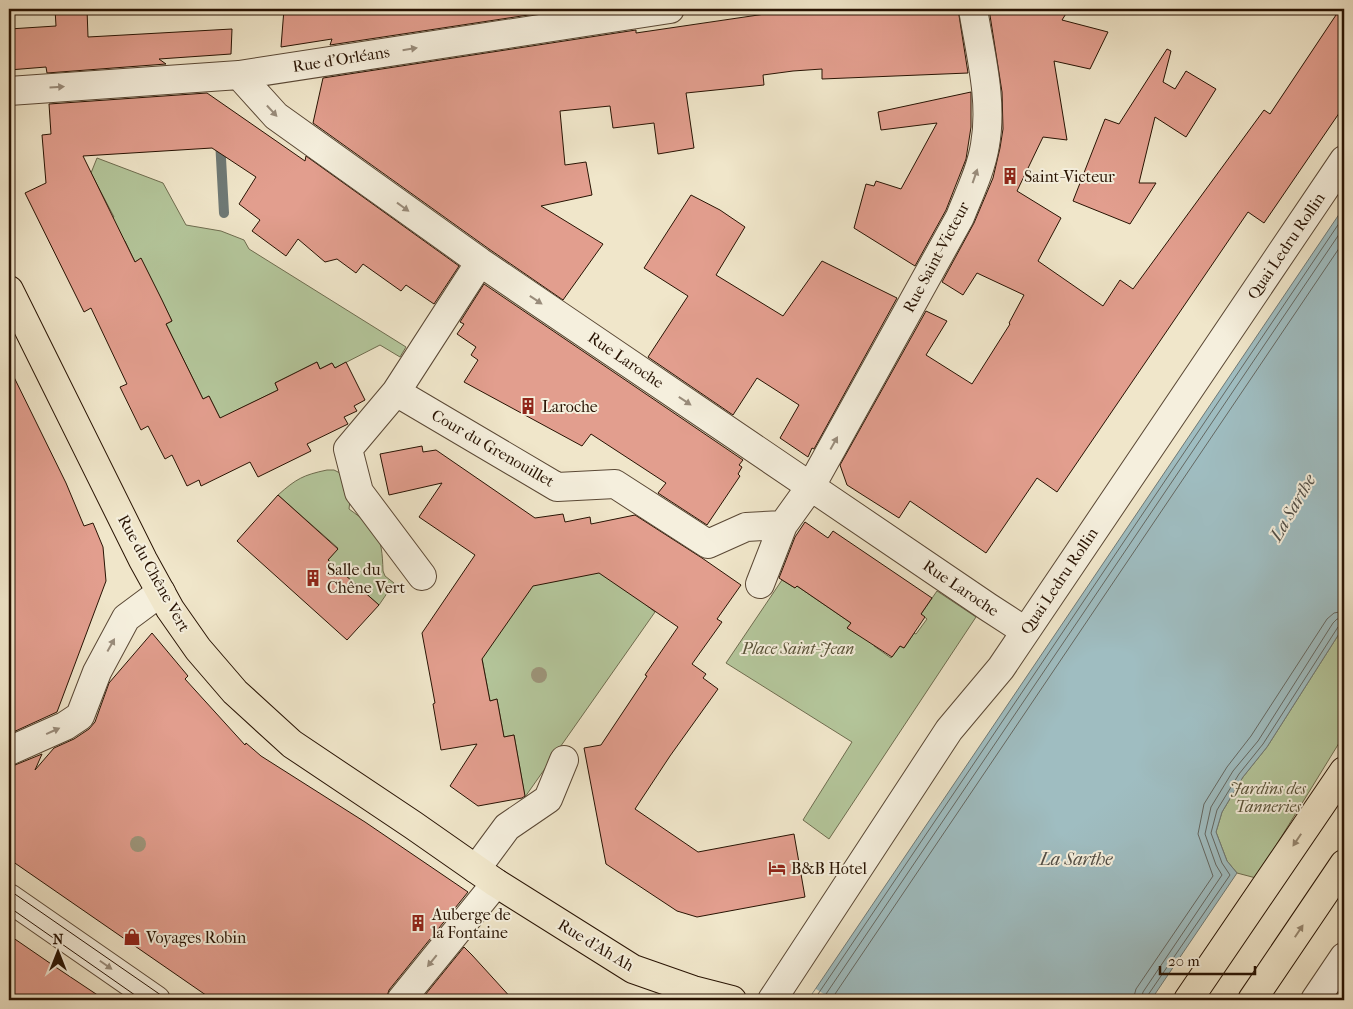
<svg xmlns="http://www.w3.org/2000/svg" width="1353" height="1009" font-family="'IM FELL French Canon',serif">
<style>
.green{fill:#b4c69b;stroke:#6e6c4f}
.water{fill:#9fbdc1;stroke:#6f7975}
.pier{fill:#f0e6ca}
.lines{fill:none;stroke-linecap:round;stroke-linejoin:round}
.shore{stroke:#646862;stroke-width:1}
.stream{stroke:#6f7975;stroke-width:10}
.building{fill:#e29e8e;stroke:#281303}
.minor-casing{stroke:#5a4835;stroke-width:30}
.major-casing{stroke:#281303;stroke-width:30}
.minor{stroke:#f5efdd;stroke-width:28}
.major{stroke:#f0e6ca;stroke-width:28}
.tram{stroke:#281303;stroke-width:1}
.tree{fill:#9d957a}
.oneway{fill:#998c7b}
.oneway2{fill:#968770}
.labels{text-anchor:middle;dominant-baseline:central;stroke-width:4;stroke-linejoin:round;paint-order:stroke}
.street-label{font-size:16px;fill:#281303;stroke:#f5efdd}
.poi-label{font-size:16px;fill:#281303;stroke:#f5efdd;text-anchor:start}
.park-label{font-size:16px;font-style:italic;fill:#595238;stroke:#f5efdd}
.water-label{font-size:18px;font-style:italic;fill:#524e46;stroke:#f5efdd}
</style>
<rect width="100%" height="100%" fill="#f0e6ca"/>
<filter id="stains"><feTurbulence type="fractalNoise" baseFrequency=".004" numOctaves="4"/><feColorMatrix values="0 0 0 0 .2 0 0 0 0 .09 0 0 0 0 .02 0 0 0 .5 -.17"/></filter>
<radialGradient id="worn" r=".72"><stop offset=".6" stop-color="#630" stop-opacity="0"/><stop offset="1" stop-color="#630" stop-opacity=".3"/></radialGradient>
<path class="green" d="M97 158 163 183 186 225 221 231 244 240 249 249 406 347 400 357 380 345 335 368 332 363 320 369 317 362 275 383 278 390 237 410 230 438 209 396 203 399 166 324 172 321 141 259 135 262 125 241 119 245 107 221 114 217 91 173Z
M327 470H334L342 474 350 500 349 509C378 530 382 535 383 571L385 576 394 583 379 605 328 560 338 548 278 495C296 479 303 475 327 470Z
M599 565C615 585 623 591 647 601L645 604 655 612 525 797 514 735 504 737 497 699 490 701 481 653 527 580Z
M782 580 795 588 797 586 851 623 848 627 878 640 874 646 891 658 900 646 904 648 914 633 916 634 927 619 921 614 937 591 976 617 829 839 803 820 852 742 726 663Z
M1344 626V735L1256 878 1237 873 1227 861 1216 832 1222 812 1243 777 1267 747Z"/>
<path class="water" d="M1344 207V626L1267 747 1243 777 1222 812 1216 832 1227 861 1237 873 1151 1000H808Z"/>
<path class="pier" d="M816 989 833 1000H808Z"/>
<g class="lines">
<path class="shore" d="M814 1000 1344 216
M822 1000 1344 227
M831 1000 1344 241
M1133 1000 1136 989 1213 876 1198 834 1204 804 1227 767 1251 736 1327 619 1334 613 1344 611
M1141 1000 1143 992 1222 875 1216 865 1205 834 1211 807 1233 771 1258 741 1333 623 1337 619 1344 618
M1147 1000 1148 995 1230 875 1222 863 1211 833 1217 810 1239 774 1263 744 1338 627 1344 624"/>
<path class="stream" d="M220 140 224 213"/>
</g>
<path class="building" d="M55 9H87L88 37 232 29 231 54 159 59 166 64 47 73 46 67 9 70V29L56 26Z
M284 9H568L330 45 332 39 281 47Z
M799 9H958L968 73 822 79V69L793 71 763 75 764 85 686 93 694 148 658 154 654 123 613 128 610 106 560 111 565 165 586 162 592 195 541 206 603 244 563 300 489 249 313 123 323 78 636 30V33Z
M989 9H1069L1062 20 1108 32 1090 69 1054 61 1067 140 1043 137 1017 191 1061 218 1038 261 1103 306 1120 280 1133 289 1264 110 1270 114 1340 9H1344V106L1264 223 1248 212 1057 492 1037 478 986 553 910 501 899 518 847 485 840 465 926 311 947 321 926 355 972 384 1010 324 1009 323 1024 295 977 273 963 295 942 282 974 223 993 178 1000 148 1003 129 1002 92Z
M1167 49 1171 51 1163 82 1175 89 1186 71 1216 89 1186 137 1155 117 1139 183H1156L1130 224 1073 201 1105 119 1119 124Z
M971 92V127L966 159 946 210 915 266 854 228 866 184 874 186 876 181 901 189 937 123 881 130 878 112Z
M207 93 305 161 306 156 459 266 434 304 406 285 401 291 363 264 356 273 337 259 325 262 298 239 286 256 252 231 260 220 239 204 256 177 212 148 83 156 135 262 141 258 162 300 172 321 166 324 203 399 209 396 220 418 278 390 275 383 317 362 320 369 332 363 335 368 346 362 365 400 354 406 357 411 344 417 348 424 307 444 311 451 258 477 250 462 201 486 199 480 187 486 172 455 165 459 148 426 141 430 120 387 127 384 91 308 84 312 25 193 46 183 42 135 51 134 49 104Z
M691 195 720 210 745 227 716 275 783 316 822 261 897 298 814 449 812 448 808 457 780 438 799 405 757 378 733 415 648 357 688 296 644 268Z
M484 284 743 460 739 465 742 467 738 474 740 476 707 525 658 493 666 483 591 434 582 446 464 382 478 360 471 355 476 347 457 334 464 324 460 322Z
M9 367 66 483 84 526 93 523 103 547 106 581 57 712 9 734Z
M422 446 423 452 436 450 535 518 563 514 565 522 590 517 591 524 635 515 702 558 741 585 717 619 722 622 692 664 706 674 703 678 718 689 670 756 635 809 698 852 794 834 805 897 697 917 677 911 606 864 584 748 601 745 647 676 645 675 678 627 599 573 533 586 482 659 490 701 497 699 504 737 514 735 525 796 522 798 478 806 450 786 477 744 441 750 433 704 435 703 422 633 475 555 419 517 442 483 389 495 380 454Z
M278 495 338 549 328 560 379 605 347 640 237 541Z
M805 522 828 538 833 531 932 598 921 614 925 617 904 648 900 646 892 657 847 628 851 623 797 586 795 588 779 578 795 537Z
M152 633 188 676 185 679 245 745 246 743 261 756 365 822 468 892 389 990 386 1000H213L9 859V766L15 765 42 754 35 770 54 748 74 739 89 729 95 722 109 683Z
M9 935 57 968 105 1000H9Z
M464 947 472 955 513 1000H421Z"/>
<g class="lines">
<g class="minor-casing">
<path id="minor" d="M239 75 276 116 480 262 988 607 1025 631
M9 91 239 75 670 9
M396 392 557 487 615 484 708 544 746 527 783 525
M422 576 359 492 348 449 396 392 480 262
M760 584 783 525 811 486 960 217C969 194 981 170 985 145 993 100 980 53 973 9
M9 751 65 726 80 716 97 672 126 618 161 592
M476 869 507 827 548 799 564 760
M9 898 156 1000
M401 1000 496 883
M772 1000 949 730 1001 668 1344 160
M1315 1000 1344 957"/>
</g>
<g class="major-casing">
<path id="major" d="M9 290 143 560 170 609 198 649 235 692 292 744 413 825 496 883 633 969 693 990 732 1000
M1188 1000 1344 771
M1252 1000 1344 864"/>
</g>
<use href="#minor" class="minor"/>
<use href="#major" class="major"/>
<path class="tram" d="M9 890 168 1000
M9 907 142 1000"/>
</g>
<g class="tree">
<circle cx="539" cy="675" r="8"/>
<circle cx="138" cy="844" r="8"/>
</g>
<defs><path id="oneway-solid" d="M-6-.8H1V-3.2L6.5 0L1 3.2V.8H-6Z" transform="scale(1.25)"/></defs>
<g class="oneway">
<use href="#oneway-solid" transform="translate(410 49) rotate(-9)"/>
<use href="#oneway-solid" transform="translate(57 87) rotate(-4)"/>
<use href="#oneway-solid" transform="translate(272 111) rotate(47)"/>
<use href="#oneway-solid" transform="translate(975 176) rotate(-71)"/>
<use href="#oneway-solid" transform="translate(403 207) rotate(36)"/>
<use href="#oneway-solid" transform="translate(536 300) rotate(34)"/>
<use href="#oneway-solid" transform="translate(685 401) rotate(34)"/>
<use href="#oneway-solid" transform="translate(834 443) rotate(-61)"/>
<use href="#oneway-solid" transform="translate(111 645) rotate(-61)"/>
<use href="#oneway-solid" transform="translate(53 731) rotate(-24)"/>
<use href="#oneway-solid" transform="translate(432 961) rotate(129)"/>
<use href="#oneway-solid" transform="translate(106 965) rotate(35)"/>
</g>
<g class="oneway2">
<use href="#oneway-solid" transform="translate(1297 840) rotate(124)"/>
<use href="#oneway-solid" transform="translate(1299 931) rotate(-56)"/>
</g>
<defs>
<g id="building-bare" transform="scale(1.35)"><path d="M-4-6H4V6H1V3H-1V6H-4ZM-2.5-4.3h1.7v1.8h-1.7ZM.8-4.3h1.7v1.8H.8ZM-2.5-1h1.7V.8h-1.7ZM.8-1h1.7V.8H.8Z" fill="#8f2418" stroke="#f5efdd" stroke-width="2.5" paint-order="stroke"/></g>
<g id="hotel-bare" transform="scale(1.35)"><path d="M-6-4.5h1.5V1H6V5H4.5V3h-9V5H-6ZM-4 0a1.8 1.8 0 1 1 3.6 0ZM.5 0V-2.5h3Q6-2.5 6 0Z" fill="#8f2418" stroke="#f5efdd" stroke-width="2.5" paint-order="stroke"/></g>
<g id="shop-bare" transform="scale(1.35)"><path d="M-5-2.5h2.3a2.7 3.5 0 0 1 5.4 0H5L5.5 6h-11ZM-1.5-2.5h3a1.5 2.3 0 0 0-3 0Z" fill="#8f2418" stroke="#f5efdd" stroke-width="2.5" paint-order="stroke"/></g>
</defs>
<g fill-rule="evenodd">
<use href="#building-bare" x="1010" y="176"/>
<use href="#building-bare" x="528" y="406"/>
<use href="#building-bare" x="313" y="578"/>
<use href="#hotel-bare" x="777" y="868"/>
<use href="#building-bare" x="418" y="923"/>
<use href="#shop-bare" x="132" y="937"/>
</g>
<g class="labels">
<g class="street-label">
<text transform="translate(341 59) rotate(-9)">Rue d'Orléans</text>
<text transform="translate(1286 246) rotate(-56)">Quai Ledru Rollin</text>
<text transform="translate(936 257) rotate(-62)">Rue Saint-Victeur</text>
<text transform="translate(626 360) rotate(34)">Rue Laroche</text>
<text transform="translate(493 448) rotate(30)">Cour du Grenouillet</text>
<text transform="translate(154 573) rotate(61)">Rue du Chêne Vert</text>
<text transform="translate(1059 581) rotate(-56)">Quai Ledru Rollin</text>
<text transform="translate(961 588) rotate(34)">Rue Laroche</text>
<text transform="translate(596 945) rotate(31)">Rue d'Ah Ah</text>
</g>
<g class="poi-label">
<text x="1024" y="176">Saint-Victeur</text>
<text x="542" y="406">Laroche</text>
<text x="327" y="569">Salle du<tspan x="327" dy="18">Chêne Vert</tspan></text>
<text x="791" y="868">B&amp;B Hotel</text>
<text x="432" y="914">Auberge de<tspan x="432" dy="18">la Fontaine</tspan></text>
<text x="146" y="937">Voyages Robin</text>
</g>
<g class="park-label">
<text x="798" y="648">Place Saint-Jean</text>
<text x="1268" y="788">Jardins des<tspan x="1268" dy="18">Tanneries</tspan></text>
</g>
<g class="water-label">
<text transform="translate(1293 508) rotate(-60)">La Sarthe</text>
<text x="1076" y="859">La Sarthe</text>
</g>
</g>
<rect width="1353" height="1009" fill="none" stroke="#f0e6ca" stroke-width="30"/>
<rect x="10" y="10" width="1333" height="989" fill="none" stroke="#281303" stroke-width="2.5"/>
<rect x="15" y="15" width="1323" height="979" fill="none" stroke="#281303"/>
<g transform="translate(58 952)" stroke="#f5efdd" stroke-width="4" paint-order="stroke">
<path d="M0-4L9 19L0 12L-9 19Z" fill="#281303"/>
<text y="-8" font-size="14" font-weight="bold" text-anchor="middle" fill="#281303">N</text>
</g>
<path d="M1160 966v8h95v-8" fill="none" stroke="#281303" stroke-width="2.5"/>
<text x="1168" y="966" font-size="15" fill="#281303" stroke="#f5efdd" stroke-width="4" paint-order="stroke">20 m</text>
<rect width="100%" height="100%" filter="url(#stains)"/>
<rect width="100%" height="100%" fill="url(#worn)"/>
</svg>
